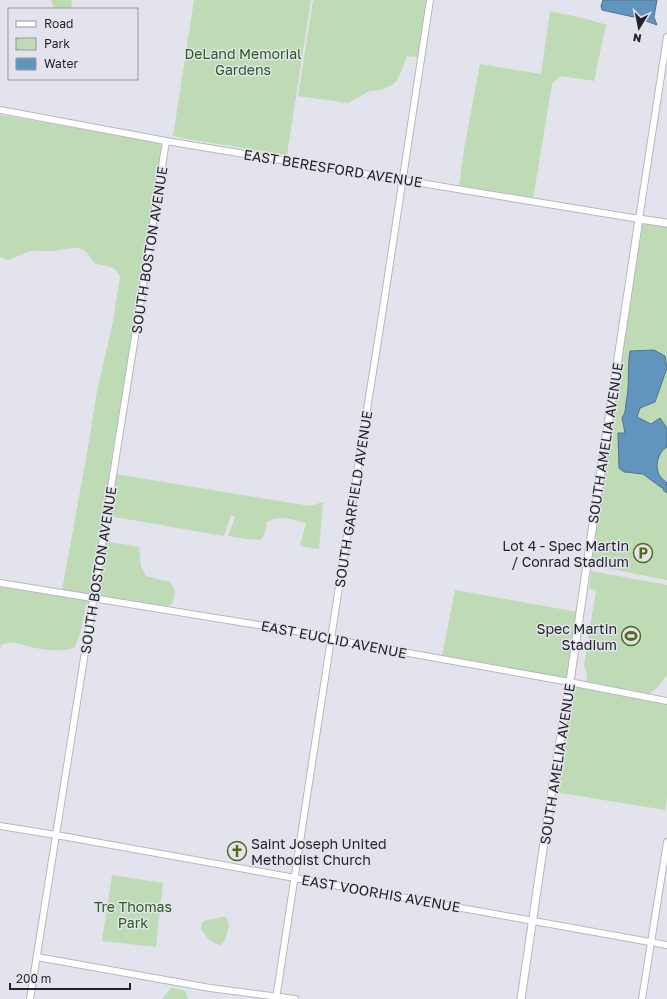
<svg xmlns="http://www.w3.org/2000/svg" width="667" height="999" font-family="'Golos Text',sans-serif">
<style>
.green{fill:#bfdbb6}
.water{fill:#6195be;stroke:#4f7391}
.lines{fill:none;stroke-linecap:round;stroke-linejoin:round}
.tertiary-casing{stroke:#b7b7c1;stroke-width:8}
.secondary-casing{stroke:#b7b7c1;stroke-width:9}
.tertiary{stroke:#fff;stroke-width:6}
.secondary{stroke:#fff;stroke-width:7}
.labels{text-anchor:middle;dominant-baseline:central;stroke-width:3;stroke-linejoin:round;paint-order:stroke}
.park-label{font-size:14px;fill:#2a5b17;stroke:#e3e3ee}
.street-label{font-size:14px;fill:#242428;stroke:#e3e3ee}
.poi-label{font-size:14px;fill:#242428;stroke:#e3e3ee;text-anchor:end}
</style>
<rect width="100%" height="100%" fill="#e3e3ee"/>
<path class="green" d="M51 0H72L71 9H54Z
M194 0H311L287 155 187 139 173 136Z
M313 0H427L418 57 407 56 401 72 395 83 382 90 370 91 348 103 298 96Z
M550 11 587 19 607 25 605 29 594 81 561 76 552 84 533 199 459 187 464 149 480 64 541 74Z
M0 115 164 143 109 473 111 474 105 515H103L100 537H101L92 595 62 590 86 459 97 391 112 326 120 277C114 263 106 268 95 263 90 260 89 252 83 250 74 245 62 251 53 251 46 252 38 250 31 251 26 252 14 258 8 260L0 257Z
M647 224 667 227V580L590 565 641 227 642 225Z
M115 474 310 506 323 502 319 549 304 547 300 545 306 523C293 520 279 514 267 522L265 533 261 540 246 539 228 536 235 517 231 515 224 536 109 516Z
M105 541 139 547 141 566 146 576 170 582 175 590 173 603 165 607 96 596Z
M591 571 667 585V675C660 684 658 690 647 694L586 682 587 674 584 666 596 590 589 589Z
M0 586 91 601 86 605 80 634 75 647C64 653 47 650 35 648 22 646 15 638 1 645L0 650Z
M455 590 578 612 568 679 442 656Z
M572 685 667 704V798L665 810 554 792Z
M112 875 163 883 156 947 102 941Z
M221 917H227L229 926C226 933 227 939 221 945 212 944 207 937 201 930L202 923 204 921Z
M171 988H175L185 991 188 999H162Z"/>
<path class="water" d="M603 0H657L654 17 657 25 638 18 602 10 601 6Z
M654 350 665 356 667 368 655 402 640 408 637 417 651 424 660 418 667 428V447C658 452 654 467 660 476 661 478 665 481 667 483V493L663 490 664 488H662L643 474C637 474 631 472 624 472L619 468 618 433H625L622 418C626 412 625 409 626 403 630 384 627 369 630 351Z"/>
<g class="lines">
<g class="tertiary-casing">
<path id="tertiary" d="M0 110 166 141 639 219 667 37
M0 583 326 636 336 640 564 681 667 701
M0 826 56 835 667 945
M37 957 210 988 295 999
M30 999 166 141
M276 999 340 580 382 315 430 0
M642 999 667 842"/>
</g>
<g class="secondary-casing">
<path id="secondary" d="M521 999 551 795 570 682 588 557 639 219 667 223"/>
</g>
<use href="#tertiary" class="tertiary"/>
<use href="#secondary" class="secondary"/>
</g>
<defs>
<g id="parking-ring" transform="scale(1)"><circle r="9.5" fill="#e3e3ee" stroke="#566916" stroke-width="1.5"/><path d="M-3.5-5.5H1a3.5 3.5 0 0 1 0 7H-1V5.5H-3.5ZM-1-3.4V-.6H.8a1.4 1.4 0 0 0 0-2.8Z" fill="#566916"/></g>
<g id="stadium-ring" transform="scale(1)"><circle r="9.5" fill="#e3e3ee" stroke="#566916" stroke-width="1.5"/><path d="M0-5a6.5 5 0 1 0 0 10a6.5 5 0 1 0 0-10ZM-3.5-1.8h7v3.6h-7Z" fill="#566916"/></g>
<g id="church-ring" transform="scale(1)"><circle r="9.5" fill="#e3e3ee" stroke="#566916" stroke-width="1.5"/><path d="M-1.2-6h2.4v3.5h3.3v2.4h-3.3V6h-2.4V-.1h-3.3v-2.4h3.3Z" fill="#566916"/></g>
</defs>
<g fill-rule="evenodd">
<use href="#parking-ring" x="643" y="553"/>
<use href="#stadium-ring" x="631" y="636"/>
<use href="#church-ring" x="237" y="851"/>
</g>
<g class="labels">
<g class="park-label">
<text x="243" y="53">DeLand Memorial<tspan x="243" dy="16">Gardens</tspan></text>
<text x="133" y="906">Tre Thomas<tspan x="133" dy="16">Park</tspan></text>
</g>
<g class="street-label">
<text transform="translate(333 168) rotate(9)">EAST BERESFORD AVENUE</text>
<text transform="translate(149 250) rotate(-81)">SOUTH BOSTON AVENUE</text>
<text transform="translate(605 443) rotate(-81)">SOUTH AMELIA AVENUE</text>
<text transform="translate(353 499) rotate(-81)">SOUTH GARFIELD AVENUE</text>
<text transform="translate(98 570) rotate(-81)">SOUTH BOSTON AVENUE</text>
<text transform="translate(334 639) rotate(11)">EAST EUCLID AVENUE</text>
<text transform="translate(557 764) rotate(-81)">SOUTH AMELIA AVENUE</text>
<text transform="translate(381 893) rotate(10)">EAST VOORHIS AVENUE</text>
</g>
<g class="poi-label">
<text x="629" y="545">Lot 4 - Spec Martin<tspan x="629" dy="16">/ Conrad Stadium</tspan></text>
<text x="617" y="628">Spec Martin<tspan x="617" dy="16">Stadium</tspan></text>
<text x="251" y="843" text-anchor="start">Saint Joseph United<tspan x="251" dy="16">Methodist Church</tspan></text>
</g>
</g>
<rect x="8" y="8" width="130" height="72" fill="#e3e3ee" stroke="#97979f"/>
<rect x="16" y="21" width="20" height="6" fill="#ffffff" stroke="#97979f"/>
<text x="44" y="28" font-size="12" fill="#242428">Road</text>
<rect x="16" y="38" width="20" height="12" fill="#bfdbb6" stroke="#97979f"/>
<text x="44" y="48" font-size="12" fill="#242428">Park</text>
<rect x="16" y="58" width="20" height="12" fill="#6195be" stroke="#97979f"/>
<text x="44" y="68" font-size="12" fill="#242428">Water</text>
<g transform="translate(639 28) rotate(190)" stroke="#e3e3ee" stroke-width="3" paint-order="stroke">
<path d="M0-3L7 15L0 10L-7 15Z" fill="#242428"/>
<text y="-6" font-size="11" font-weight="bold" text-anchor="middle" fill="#242428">N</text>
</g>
<path d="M10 983v6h120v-6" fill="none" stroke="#242428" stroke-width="2"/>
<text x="16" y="983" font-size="12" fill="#242428" stroke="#e3e3ee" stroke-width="3" paint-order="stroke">200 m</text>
</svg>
